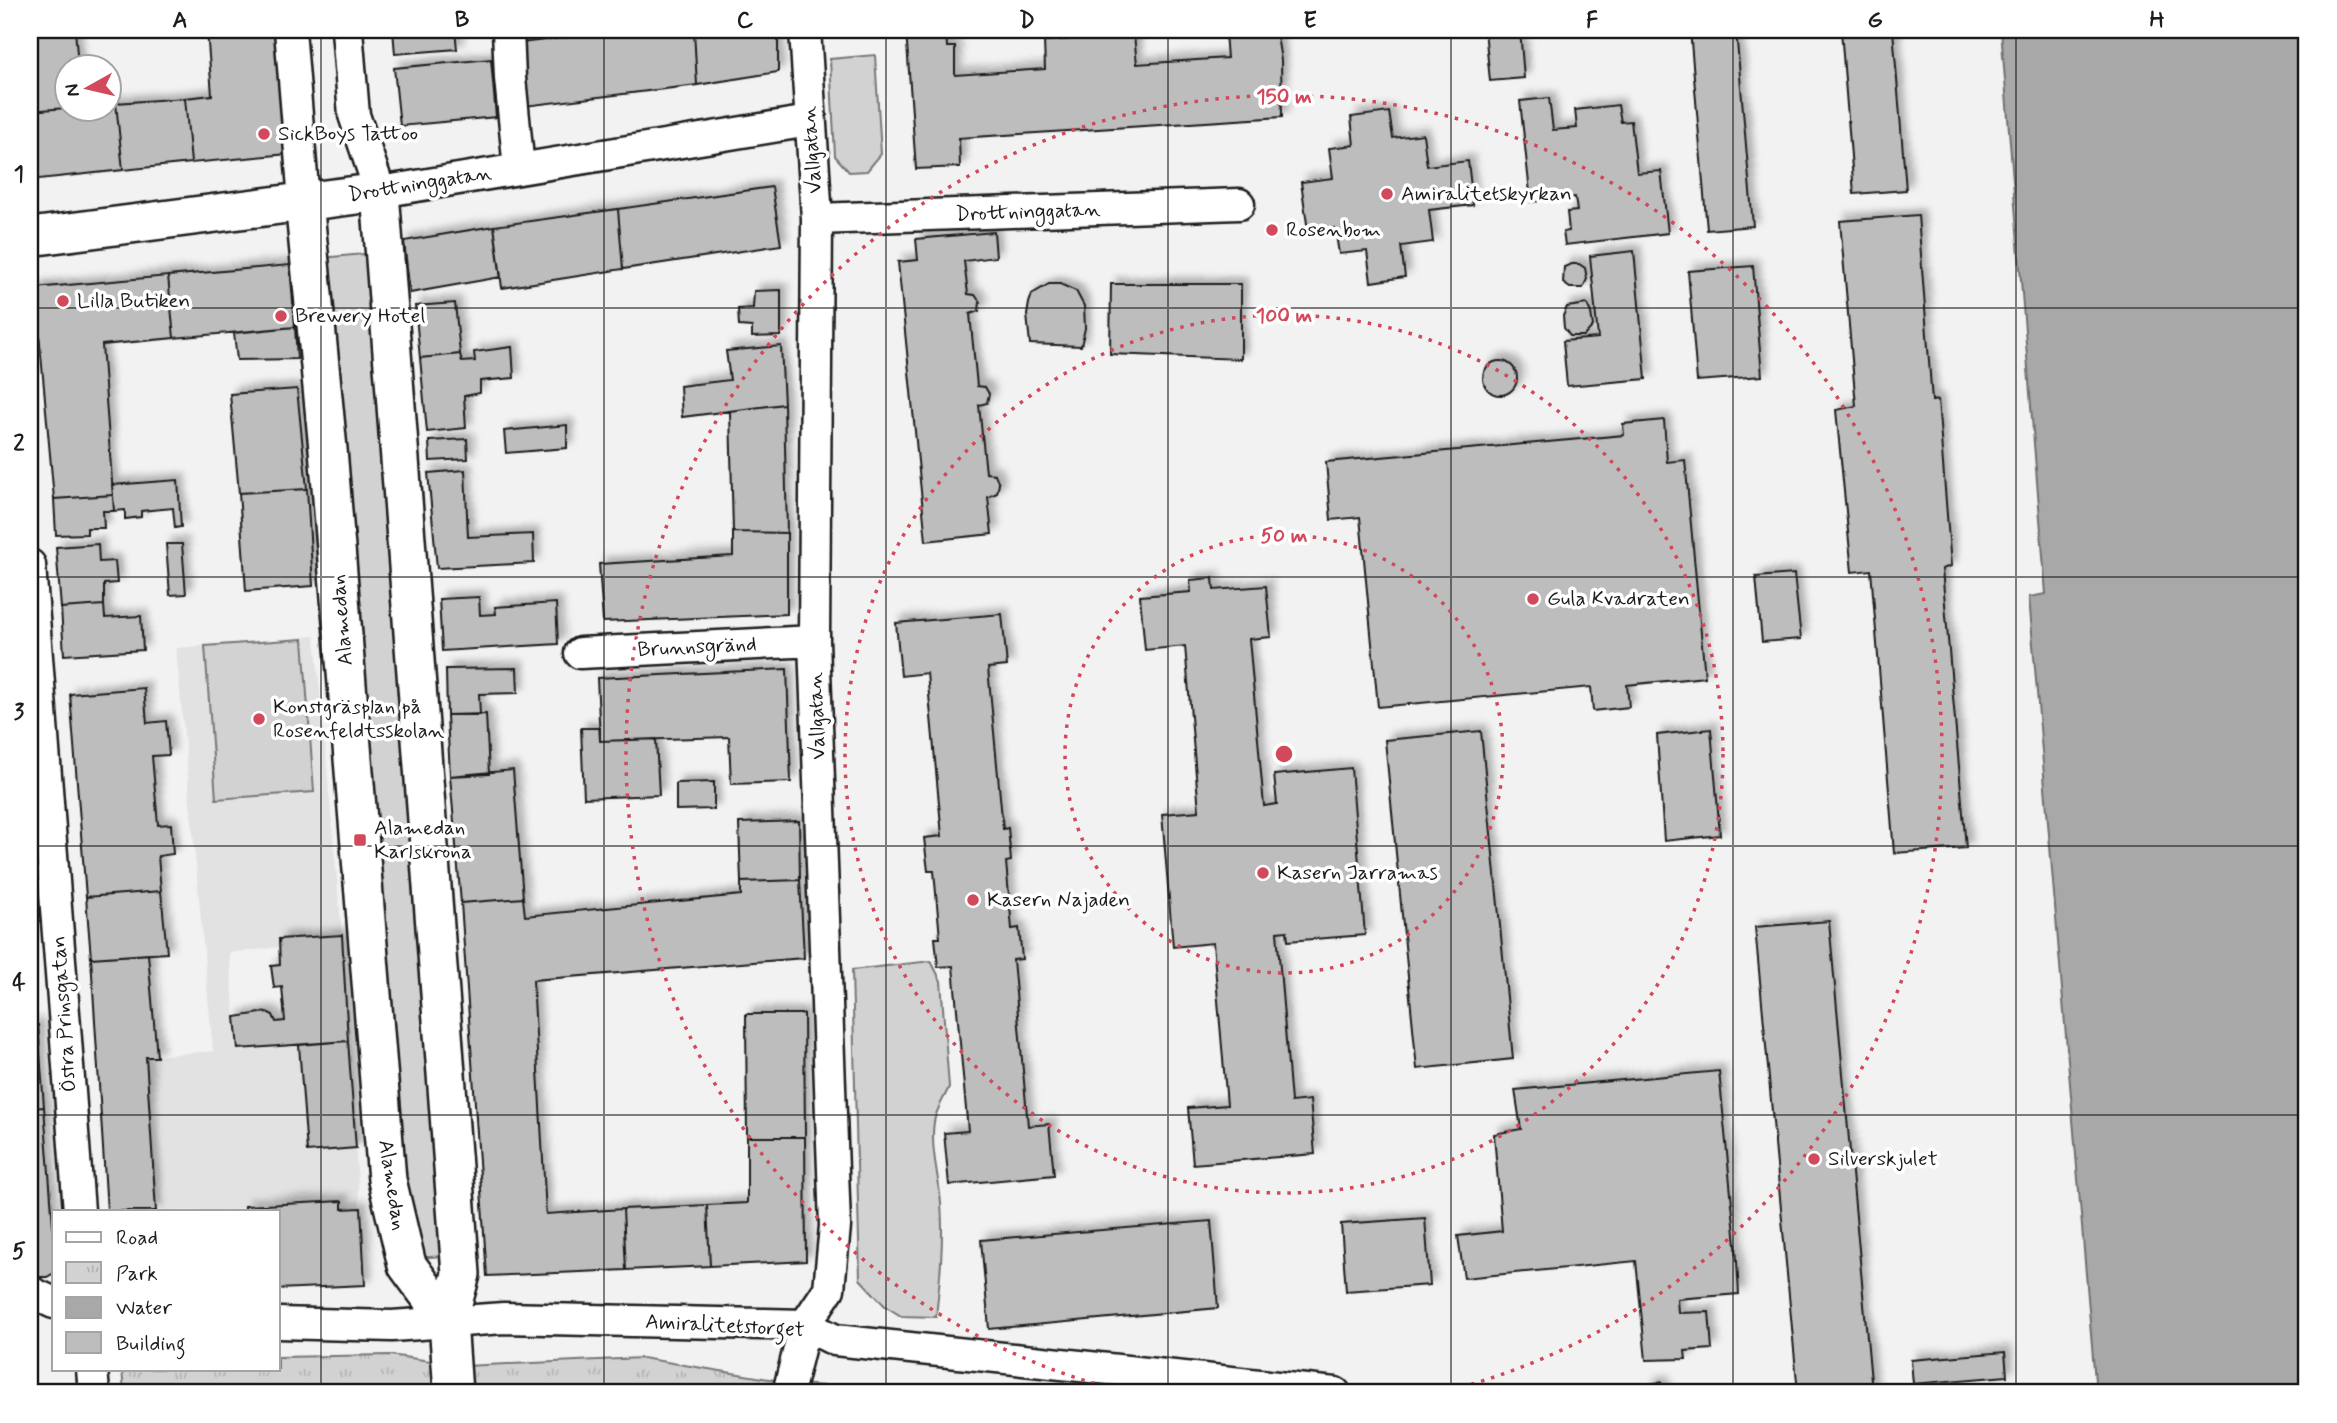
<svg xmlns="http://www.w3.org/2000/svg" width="2337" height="1423" font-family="Mynerve,sans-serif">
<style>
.built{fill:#e2e2e2}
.green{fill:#d2d2d2;stroke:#777;stroke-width:2}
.park{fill:url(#park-tufts);stroke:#777;stroke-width:2}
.water{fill:#a8a8a8;stroke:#707070;stroke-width:2}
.building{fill:#bdbdbd;stroke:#1c1c1c;stroke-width:2;filter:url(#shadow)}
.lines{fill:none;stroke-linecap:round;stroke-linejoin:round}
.minor-casing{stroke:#1c1c1c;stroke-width:35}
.tertiary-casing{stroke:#1c1c1c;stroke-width:42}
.minor{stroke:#fff;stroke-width:30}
.tertiary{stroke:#fff;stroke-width:37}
.grid{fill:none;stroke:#1c1c1c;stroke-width:2;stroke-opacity:0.55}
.ring{fill:none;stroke:#d1495b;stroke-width:3.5;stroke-dasharray:3.5 7}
.poi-dot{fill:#d1495b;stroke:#fff;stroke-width:2.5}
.labels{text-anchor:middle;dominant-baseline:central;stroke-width:7;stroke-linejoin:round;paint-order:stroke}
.poi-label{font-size:21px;fill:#1c1c1c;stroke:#fff;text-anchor:start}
.street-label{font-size:21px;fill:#1c1c1c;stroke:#fff}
.centre{fill:#d1495b;stroke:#fff;stroke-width:3.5}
.ring-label{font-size:21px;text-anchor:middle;font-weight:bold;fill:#d1495b;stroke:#fff;stroke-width:7;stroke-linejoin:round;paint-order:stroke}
.neatline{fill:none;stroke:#1c1c1c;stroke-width:2.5}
.grid-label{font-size:23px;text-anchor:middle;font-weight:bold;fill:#1c1c1c}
</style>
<defs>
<pattern id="park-tufts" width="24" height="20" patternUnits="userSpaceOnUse" patternTransform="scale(1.75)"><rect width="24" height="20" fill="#d2d2d2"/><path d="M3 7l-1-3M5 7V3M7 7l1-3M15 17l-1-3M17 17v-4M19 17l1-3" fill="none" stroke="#b4b4b4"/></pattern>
<filter id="shadow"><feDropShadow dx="6" dy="-6" stdDeviation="3.5" flood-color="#0004"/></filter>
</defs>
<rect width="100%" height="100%" fill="#f2f2f2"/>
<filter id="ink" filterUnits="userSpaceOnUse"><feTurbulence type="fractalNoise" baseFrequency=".0143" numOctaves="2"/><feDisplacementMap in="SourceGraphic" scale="14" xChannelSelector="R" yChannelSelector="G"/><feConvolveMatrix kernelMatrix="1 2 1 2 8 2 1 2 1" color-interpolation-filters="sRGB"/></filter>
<g filter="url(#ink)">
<path class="built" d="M315 636 342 935 280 939V947L229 953 238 1049 348 1041 365 1285 278 1287V1211H107L97 1061 213 1051 176 648Z"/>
<path class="green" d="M875 55 881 154 867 171 849 172 835 156 830 59Z
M374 253 444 1256 416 1258 393 1133 322 258Z
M303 639 314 792 216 799 205 646Z
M931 961 941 981 949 1087C944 1099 936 1109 934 1122 930 1148 939 1177 941 1203 944 1241 940 1279 936 1317L901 1316 885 1306 860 1279 852 970Z"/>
<path class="park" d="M390 1355 464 1366 642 1358 799 1384 913 1393H124L122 1369H278V1357Z"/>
<path class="water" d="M2001 30H2307V1393H2096L2029 597 2046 594Z"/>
<path class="building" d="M30 30H75L78 66H66V108L30 111Z
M207 30H277L288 154 191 163 185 98 212 95Z
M393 30H455L457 49 395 54Z
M625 30H694L697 85 525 106 521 43Z
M694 30H778V72L697 85Z
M906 30H946L947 47H955V75L1045 69 1044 41 1134 35 1137 64 1227 58 1225 33 1276 30 1281 60 1282 117 959 138 960 167 916 169Z
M1485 30H1520L1524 78 1490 81Z
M1690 30H1736L1753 226 1707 230Z
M1841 30H1893L1906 190 1854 194Z
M491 59 496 117 400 126 394 68Z
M185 98 191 163 123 170 116 103Z
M1549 98 1553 130 1577 128 1575 110 1618 105 1621 122 1631 121 1637 173 1661 171 1668 233 1565 245 1563 232 1569 231 1567 212 1577 211 1575 197 1531 202 1520 101Z
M116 103 123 170 30 180V111L66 108H108V104Z
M1389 112 1393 138 1423 134 1427 166 1468 161 1473 205 1429 210 1433 242 1401 246 1405 277 1371 282 1367 251 1339 254 1335 228 1308 231 1301 182 1333 178 1329 148 1354 145 1351 117Z
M772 187 781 245 623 269 618 209Z
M618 209 623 269 502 288 494 226Z
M1918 215 1932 401 1938 400 1951 566 1942 569 1966 848 1894 853 1871 570 1852 572 1836 410 1856 406 1840 221Z
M494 226 501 277 410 293 404 241Z
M994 232 996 257 964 261 968 294 975 295 980 302 979 311 970 314 977 386 985 387 989 394 987 403 979 405 986 473 995 474 999 484 997 493 988 497 992 534 926 541 898 262 918 260 916 239Z
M1634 251 1646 379 1567 386 1563 341 1598 338 1590 256Z
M1572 264H1579L1585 268 1587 279 1583 288H1570L1563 283 1564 267Z
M290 265 295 327 174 338 168 276Z
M1753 266 1762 376 1697 381 1688 271Z
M168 276 174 338 102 345 113 495 54 499 35 288Z
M1049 284H1060L1076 291 1084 306 1085 328 1081 346 1030 344 1027 315 1029 303 1032 294Z
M1111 284H1241V359L1110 354Z
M781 290V336L752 337V327L739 326 738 309 753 308 754 291Z
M455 303 460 354 420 358 415 306Z
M1587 304 1591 313 1593 326 1584 336H1570L1564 328 1563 316 1567 307Z
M295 327 297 359 237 360 234 333Z
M781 346 784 404 682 417 680 386 730 380 726 351Z
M512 347 514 378 480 381V393L464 396 466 428 427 432 420 358 460 354 462 362 475 361 474 352Z
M1483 378a17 17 0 1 1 34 0a17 17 0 1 1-34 0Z
M297 389 307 489 239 493 230 394Z
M784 404 787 533 733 532 730 411Z
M1664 420 1667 462 1685 460 1705 677 1627 685 1629 707 1593 711 1591 687 1378 707 1360 517 1331 520 1326 462 1624 435 1623 424Z
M567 425V448L506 453 504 431Z
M467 439 468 459 430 461 429 441Z
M465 470 468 537 533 534 534 563 437 568 428 473Z
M178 480 181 527 175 528 173 508 141 511V517L125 519V510L114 511 112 485Z
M307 489 313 586 246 591 239 493Z
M113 495 114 511H103L104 528H87V534L56 535 54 499Z
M733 532 787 533V614L603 622 599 564 733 556Z
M98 544 99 562 115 561 117 583 104 584V605L61 608 56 547Z
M166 544H182L186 594 170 595Z
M1794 574 1801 639 1762 642 1756 577Z
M1213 578 1214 590 1266 586 1271 637 1249 639 1264 806 1277 804 1274 775 1351 768 1365 935 1288 941 1287 931 1277 932 1291 1102 1310 1100 1315 1154 1193 1164 1188 1108 1227 1105 1213 943 1173 947 1162 814 1199 811 1185 646 1145 650 1140 596 1191 592 1190 580Z
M479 597 480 615 496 614 495 607 556 603 558 644 442 651 439 599Z
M104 605 105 618 141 616 143 650 64 655 61 608Z
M1002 614 1007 666 988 668 1003 829 1008 828 1011 861 1006 862 1012 929 1019 928 1022 959 1013 960 1028 1126 1049 1124 1054 1175 949 1185 944 1133 968 1131 953 966 938 967 935 938H940L934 871H928L924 838 942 836 927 673 901 676 896 623Z
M517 668 518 693 479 694 480 715H447L446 669Z
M787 669 791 782 731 784 729 737 600 741 597 678Z
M144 688 147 723 166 721 169 755 152 756 158 825 171 824 173 854 158 856 161 891 86 897 70 694Z
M486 714 489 774 450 776 447 715Z
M581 728H600V741L656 739 659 795 584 798Z
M1711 729 1720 835 1664 841 1657 735Z
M1481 731 1513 1059 1417 1069 1385 740Z
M513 770 523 898 461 903 450 776Z
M714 782V809L676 810V783Z
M799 821 800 880 741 882 739 823Z
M800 880 804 958 533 980 546 1214 623 1209 626 1270 487 1276 461 903 523 898 525 916 741 895V882Z
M161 891 167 953 91 958 86 897Z
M1829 921 1872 1392 1798 1393 1755 927Z
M342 935 348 1041 238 1049 235 1017 267 1012 273 1015 276 1022 285 1021 282 987 274 988 271 966 280 965 279 939Z
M148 954 157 1057H146L156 1211H107L91 958Z
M746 1014H804L805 1137H747Z
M30 1025H38L44 1107 30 1108Z
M348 1041 356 1148 307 1152 299 1045Z
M1719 1071 1736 1245 1739 1294 1677 1299 1678 1313 1709 1312 1712 1349 1685 1351 1686 1359 1646 1360 1636 1261 1464 1278 1458 1236 1502 1231 1494 1134 1521 1129 1515 1090Z
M44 1107 54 1239V1273L47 1277H35L30 1273V1108Z
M747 1137H805L806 1261 710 1266 707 1205 747 1203Z
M342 1201V1209L361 1208 365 1285 278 1289V1211H245V1206Z
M707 1205 710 1266 626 1270 623 1209Z
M1425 1218 1430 1285 1346 1291 1341 1224Z
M1211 1221 1218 1308 989 1329 981 1240Z
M2005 1352 2007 1376 1913 1384 1911 1360Z
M1662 1382 1664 1393H1651L1649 1384Z"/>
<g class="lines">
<g class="minor-casing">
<path id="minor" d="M290 30 304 201
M347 30 354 115 380 192 809 121
M508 30 510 78 519 169
M817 219 1239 204
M30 565 79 1211
M580 653 814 641
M30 1292 54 1303
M278 1323 392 1326 504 1318 805 1325 835 1340 1335 1393
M92 1369 94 1393
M788 1393 805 1325 829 1289 835 1226 814 641 817 219 805 30"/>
</g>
<g class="tertiary-casing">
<path id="tertiary" d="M304 201 328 449 387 1180 407 1265 448 1321
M30 237 380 192 461 1274 448 1321 453 1393"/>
</g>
<use href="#minor" class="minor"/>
<use href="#tertiary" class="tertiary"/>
</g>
</g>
<path class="grid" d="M321 30V1393M604 30V1393M886 30V1393M1168 30V1393M1451 30V1393M1733 30V1393M2016 30V1393M30 308H2307M30 577H2307M30 846H2307M30 1115H2307"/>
<g class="ring">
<circle cx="1284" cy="754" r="219"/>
<circle cx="1284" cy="754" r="439"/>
<path d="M1125 1392A658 658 0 1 1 1443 1392"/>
</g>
<g class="poi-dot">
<circle cx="264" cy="134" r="7"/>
<circle cx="1387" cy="194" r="7"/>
<circle cx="1272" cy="230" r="7"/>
<circle cx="63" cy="301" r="7"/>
<circle cx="281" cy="316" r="7"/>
<circle cx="1533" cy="599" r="7"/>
<circle cx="259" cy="719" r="7"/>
<rect x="353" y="833" width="14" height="14" rx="3.5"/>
<circle cx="1263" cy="873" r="7"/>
<circle cx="973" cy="900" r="7"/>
<circle cx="1814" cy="1159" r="7"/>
</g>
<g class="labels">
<g class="poi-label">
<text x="278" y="134">SickBoys Tattoo</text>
<text x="1401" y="194">Amiralitetskyrkan</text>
<text x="1286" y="230">Rosenbom</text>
<text x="77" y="301">Lilla Butiken</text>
<text x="295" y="316">Brewery Hotel</text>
<text x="1547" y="599">Gula Kvadraten</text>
<text x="273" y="707">Konstgräsplan på<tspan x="273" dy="24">Rosenfeldtsskolan</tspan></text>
<text x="374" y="828">Alamedan<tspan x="374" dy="24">Karlskrona</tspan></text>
<text x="1277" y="873">Kasern Jarramas</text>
<text x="987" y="900">Kasern Najaden</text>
<text x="1828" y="1159">Silverskjulet</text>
</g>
<g class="street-label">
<text transform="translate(812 150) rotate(-94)">Vallgatan</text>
<text transform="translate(420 184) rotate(-9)">Drottninggatan</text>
<text transform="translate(1028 212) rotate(-2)">Drottninggatan</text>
<text transform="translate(342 620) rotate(-95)">Alamedan</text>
<text transform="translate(697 647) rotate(-3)">Brunnsgränd</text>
<text transform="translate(817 716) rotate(-92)">Vallgatan</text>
<text transform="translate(64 1014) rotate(-94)">Östra Prinsgatan</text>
<text transform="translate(392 1185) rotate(81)">Alamedan</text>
<text transform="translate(725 1326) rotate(3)">Amiralitetstorget</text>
</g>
</g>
<circle cx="1284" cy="754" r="10" class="centre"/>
<g class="ring-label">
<text x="1284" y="103">150 m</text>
<text x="1284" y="322">100 m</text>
<text x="1284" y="542">50 m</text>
</g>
<rect width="2337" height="1423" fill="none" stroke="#fff" stroke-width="77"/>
<rect x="52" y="1210" width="228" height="161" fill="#ffffff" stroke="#a4a4a4" stroke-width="2"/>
<rect x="66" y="1232" width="35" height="10" fill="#ffffff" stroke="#a4a4a4" stroke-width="2"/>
<text x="116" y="1244" font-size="21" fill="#1c1c1c">Road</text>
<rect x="66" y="1262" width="35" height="21" fill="url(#park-tufts)" stroke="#a4a4a4" stroke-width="2"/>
<text x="116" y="1280" font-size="21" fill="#1c1c1c">Park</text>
<rect x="66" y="1297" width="35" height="21" fill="#a8a8a8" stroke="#a4a4a4" stroke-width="2"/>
<text x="116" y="1314" font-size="21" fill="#1c1c1c">Water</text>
<rect x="66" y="1332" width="35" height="21" fill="#bdbdbd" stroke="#a4a4a4" stroke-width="2"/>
<text x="116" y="1350" font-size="21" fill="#1c1c1c">Building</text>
<g transform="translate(88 88) rotate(262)"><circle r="33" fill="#ffffff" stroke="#a4a4a4" stroke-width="2"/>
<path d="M0-5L12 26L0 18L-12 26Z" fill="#d1495b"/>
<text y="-10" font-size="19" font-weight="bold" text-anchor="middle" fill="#1c1c1c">N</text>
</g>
<rect x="38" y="38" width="2260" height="1346" class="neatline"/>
<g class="grid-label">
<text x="180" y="27">A</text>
<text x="462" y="27">B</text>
<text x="745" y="27">C</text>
<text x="1027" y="27">D</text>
<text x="1310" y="27">E</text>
<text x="1592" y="27">F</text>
<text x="1875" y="27">G</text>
<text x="2157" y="27">H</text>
<text x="19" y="181">1</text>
<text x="19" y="450">2</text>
<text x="19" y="719">3</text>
<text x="19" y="989">4</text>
<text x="19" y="1258">5</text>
</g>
</svg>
